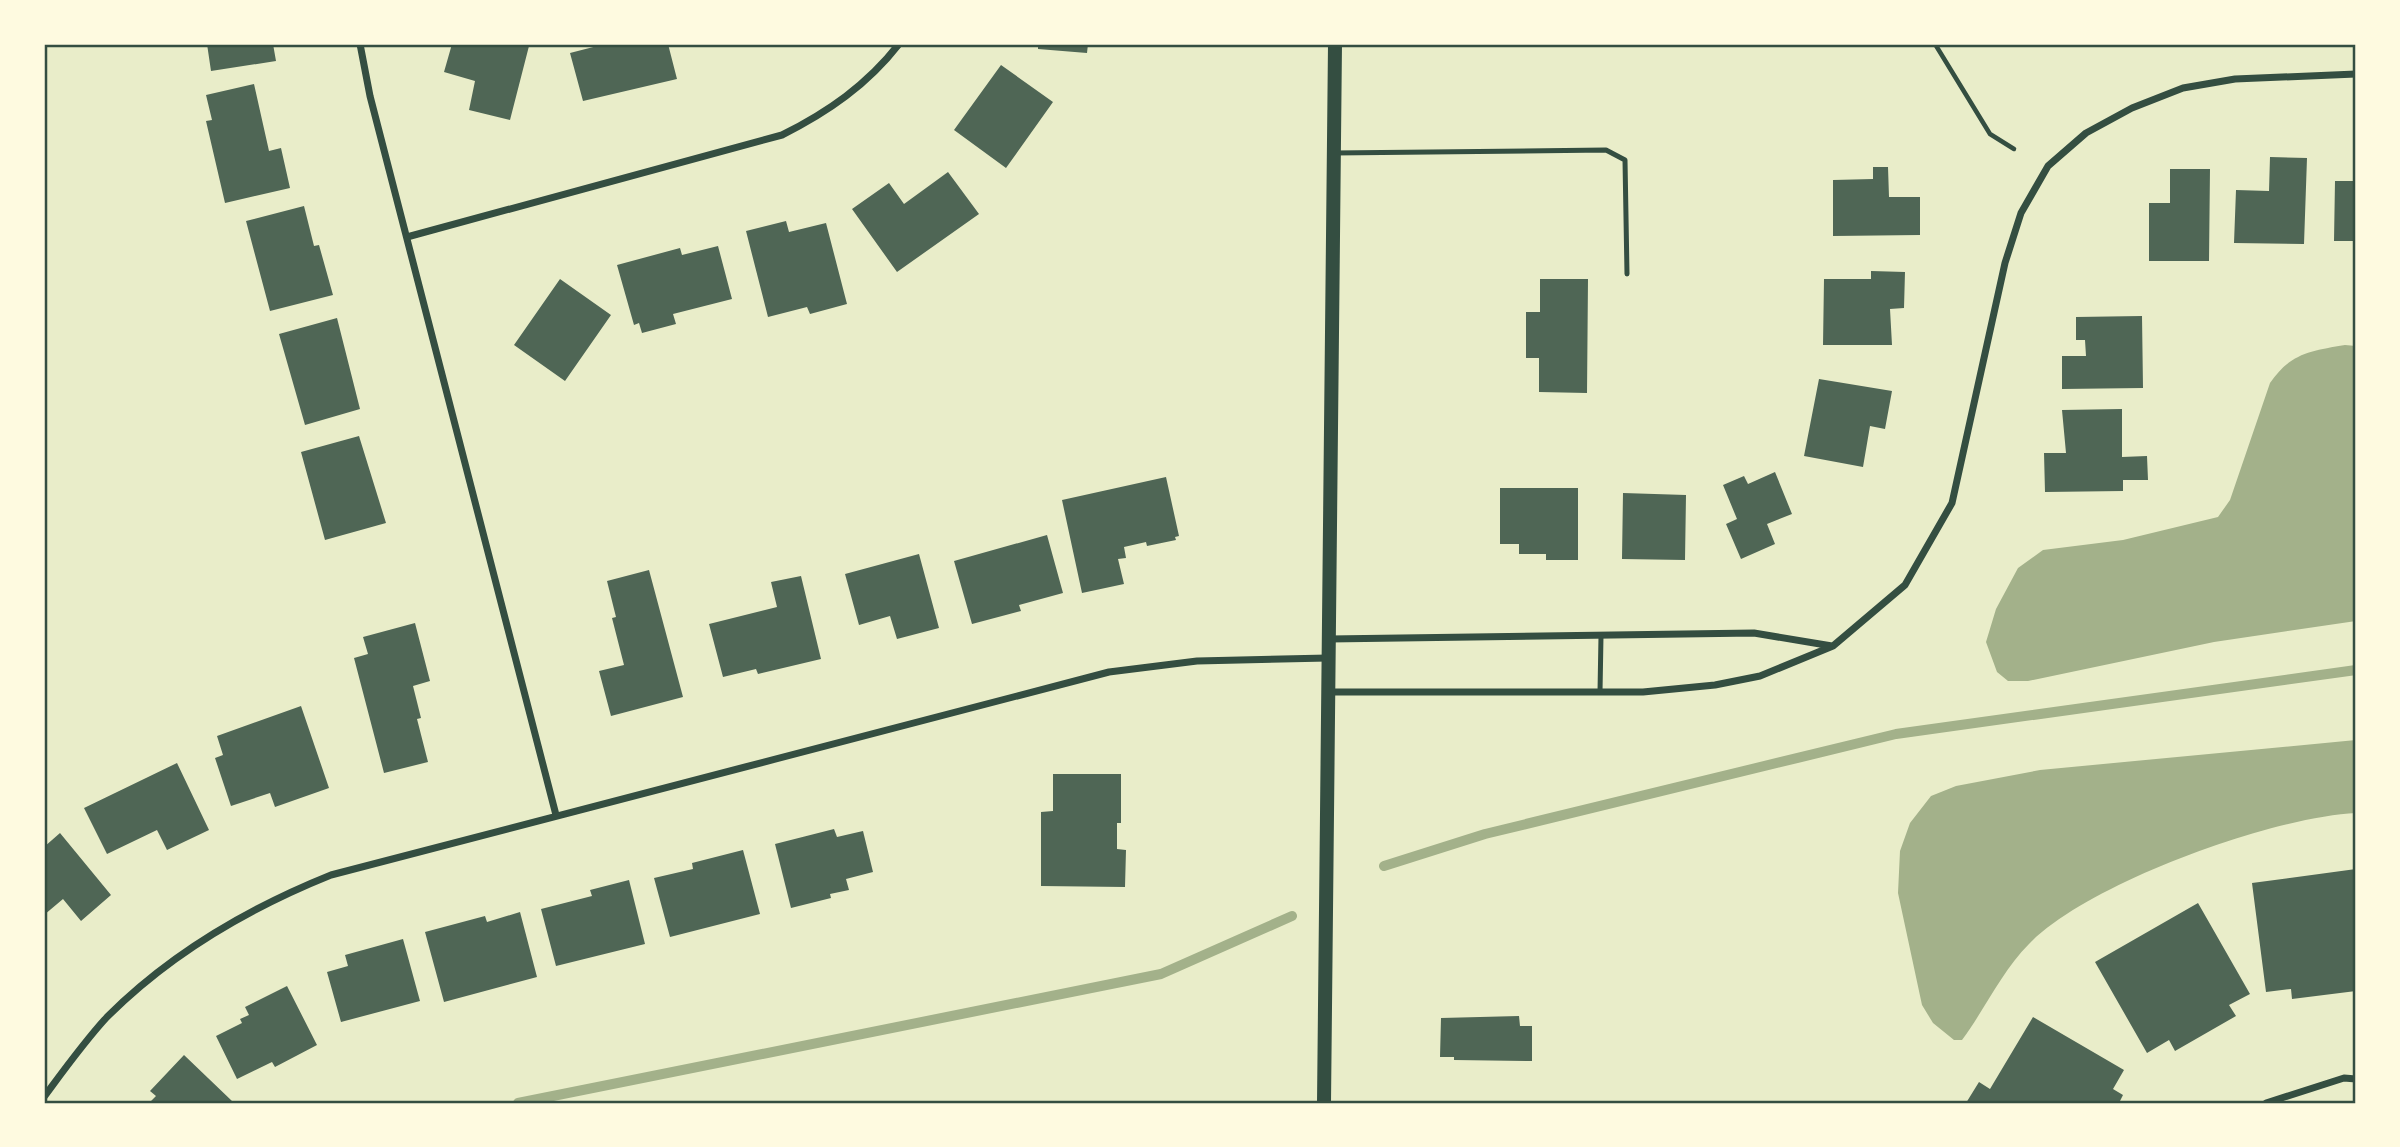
<svg xmlns="http://www.w3.org/2000/svg" width="2400" height="1147" font-family="Helvetica,sans-serif">
<style>
.water{fill:#a3b18a}
.lines{fill:none;stroke-linecap:round;stroke-linejoin:round}
.stream{stroke:#a3b18a;stroke-width:10}
.building{fill:#4f6655}
.path{stroke:#344e41;stroke-width:4.5}
.service{stroke:#344e41;stroke-width:5}
.minor{stroke:#344e41;stroke-width:7}
.secondary{stroke:#344e41;stroke-width:14}
.neatline{fill:none;stroke:#344e41;stroke-width:2.5}
</style>
<rect width="100%" height="100%" fill="#e9edc9"/>
<path class="water" d="M2345 345 2356 346V621L2214 642 2028 681H2008L1997 672 1986 642 1996 609 2018 568 2043 550 2123 540 2218 517 2230 500 2270 383C2291 353 2310 351 2345 345Z
M2356 740V813C2272 817 2088 883 2029 944 2002 971 1985 1009 1962 1040H1954L1933 1023 1922 1005 1898 893 1900 851 1910 823 1931 796 1956 786 2040 770Z"/>
<g class="lines">
<path class="stream" d="M1384 866 1485 834 1896 734 2356 670
M518 1103 1161 974 1292 916"/>
</g>
<path class="building" d="M207 44H273L276 61 211 71Z
M452 44H524L529 46 510 120 469 110 475 81 444 72Z
M605 44 607 47 668 44 677 79 583 101 570 53Z
M1038 44H1088L1087 53 1038 49Z
M1001 65 1053 102 1006 168 954 130Z
M254 84 269 151 281 148 290 188 225 203 206 121 212 120 206 95Z
M2270 157 2307 158 2304 244 2234 243 2236 190 2269 191Z
M1873 167H1888L1889 197H1920V235L1833 236V180L1873 179Z
M2170 169H2210L2209 261H2149V203H2170Z
M948 172 979 214 897 272 852 209 889 183 904 204Z
M2335 181H2356V241H2334Z
M304 206 314 246 319 245 333 295 270 311 246 221Z
M786 221 789 232 826 223 847 304 810 314 807 307 768 317 746 231Z
M718 246 732 299 673 314 676 324 642 333 639 323 634 325 617 265 680 248 682 255Z
M1871 271 1905 272 1904 308 1890 309 1892 345H1823L1824 279H1871Z
M560 279 611 315 565 381 514 345Z
M1540 279H1588L1587 393 1539 392V358H1526V312H1540Z
M2142 316 2143 388 2062 389V356H2086L2085 340H2076V317Z
M337 318 360 409 305 425 279 334Z
M1819 379 1892 391 1885 429 1870 426 1863 467 1804 456Z
M2122 409V457L2147 456 2148 480H2123V491L2045 492 2044 453H2066L2062 410Z
M359 436 386 523 325 540 301 452Z
M1775 472 1792 514 1767 524 1775 544 1741 559 1726 524 1737 519 1723 485 1744 476 1748 484Z
M1166 477 1179 536 1175 537 1176 540 1147 546 1146 542 1124 547 1126 558 1118 559 1124 584 1082 593 1062 500Z
M1500 488H1578V560H1546V554H1519V544H1500Z
M1623 493 1686 495 1685 560 1622 559Z
M1047 535 1063 593 1019 605 1021 611 972 624 954 561Z
M919 554 939 628 897 639 890 616 859 625 845 574Z
M649 570 683 697 611 716 599 671 624 665 612 618 616 617 607 581Z
M801 576 821 659 758 674 756 669 723 677 709 624 777 607 771 582Z
M415 623 430 681 413 686 421 718 417 719 428 762 384 773 354 658 368 654 363 637Z
M301 706 329 788 275 807 270 793 231 806 215 758 223 755 217 736Z
M177 763 209 830 167 850 157 830 107 854 84 808Z
M1053 774H1121V823H1117V849L1126 850 1125 887 1041 886V812L1053 811Z
M834 829 837 837 863 831 873 872 846 879 849 890 830 894 831 898 791 908 775 844Z
M60 833 111 895 81 921 63 899 44 915V847Z
M743 850 760 914 670 937 654 878 693 869 692 863Z
M2356 869V991L2292 999 2291 989 2266 992 2252 883Z
M629 880 645 944 556 966 541 909 592 896 590 890Z
M2198 903 2250 994 2229 1005 2236 1016 2175 1051 2169 1040 2147 1053 2095 962Z
M520 912 537 977 444 1002 425 932 485 916 487 922Z
M403 939 420 1001 341 1022 327 972 348 966 345 955Z
M287 986 317 1045 275 1067 272 1062 237 1079 216 1036 242 1023 240 1019 249 1015 245 1007Z
M1519 1016 1520 1026H1532V1061L1454 1060V1057H1440L1441 1018Z
M2033 1017 2124 1070 2113 1089 2123 1095 2119 1103H1966L1979 1082 1990 1089Z
M184 1055 232 1101 230 1103H149L156 1096 150 1091Z"/>
<g class="lines">
<path class="path" d="M1935 44 1990 134 2014 149"/>
<path class="service" d="M1334 153 1606 150 1625 160 1627 274
M1600 692 1601 636"/>
<path class="minor" d="M360 44 370 96 556 815
M407 237 782 135C828 112 867 85 899 44
M1329 639 1754 633 1832 646
M1329 692H1643L1715 685 1760 676 1833 646 1905 585 1952 503 2005 263 2021 213 2048 166 2086 133 2132 108 2183 88 2235 79 2356 74
M44 1097C64 1070 84 1042 107 1017 170 954 249 908 331 875L1109 672 1197 661 1328 658
M2266 1103 2344 1078 2356 1079"/>
<path class="secondary" d="M1324 1103 1335 44"/>
</g>
<rect width="2400" height="1147" fill="none" stroke="#fefae0" stroke-width="91"/>
<rect x="46" y="46" width="2308" height="1056" class="neatline"/>
</svg>
